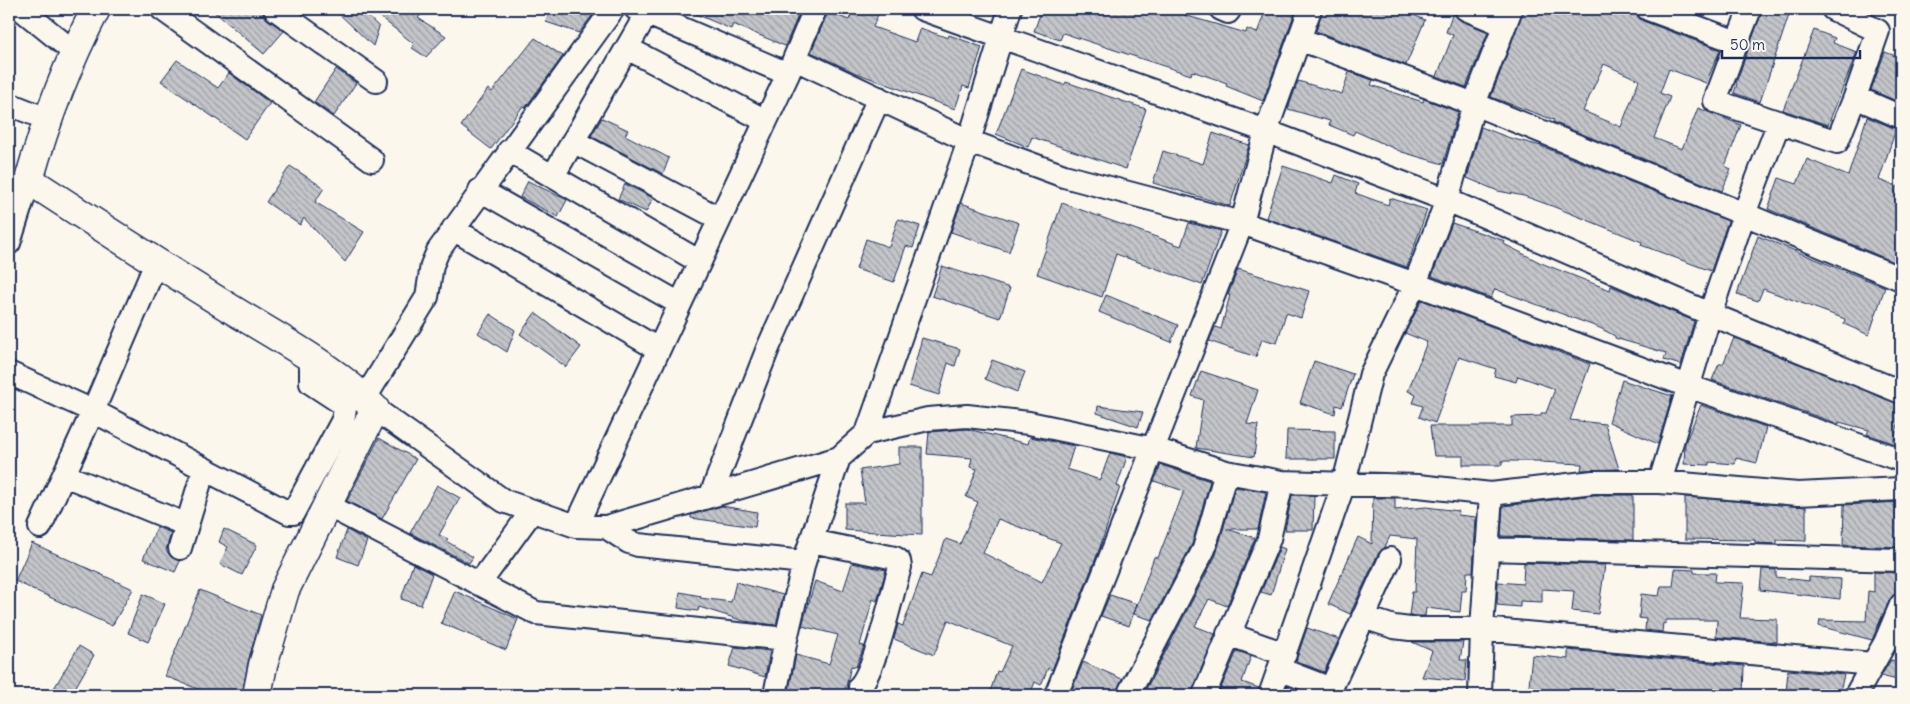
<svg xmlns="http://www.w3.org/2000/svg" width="1910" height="704" font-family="Delius,sans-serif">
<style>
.building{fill:url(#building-back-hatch);stroke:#1b2f5e;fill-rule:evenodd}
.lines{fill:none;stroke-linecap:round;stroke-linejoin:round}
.minor-casing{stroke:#1b2f5e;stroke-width:26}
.major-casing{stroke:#1b2f5e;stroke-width:31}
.minor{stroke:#fbf7ec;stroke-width:22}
.major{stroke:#fbf7ec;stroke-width:28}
</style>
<defs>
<pattern id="building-back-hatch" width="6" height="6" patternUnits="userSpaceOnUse" patternTransform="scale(1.25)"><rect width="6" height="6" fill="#c3c5c9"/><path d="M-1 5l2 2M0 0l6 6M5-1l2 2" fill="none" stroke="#9ea0a6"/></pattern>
</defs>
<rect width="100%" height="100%" fill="#fbf7ec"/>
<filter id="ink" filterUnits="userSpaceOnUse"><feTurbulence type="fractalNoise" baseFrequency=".02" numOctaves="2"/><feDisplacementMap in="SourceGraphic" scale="10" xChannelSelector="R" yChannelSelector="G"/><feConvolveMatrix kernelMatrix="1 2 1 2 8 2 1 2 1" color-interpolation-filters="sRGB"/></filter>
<g filter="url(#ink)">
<path class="building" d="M211 9H262L267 19 284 31 264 54Z
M334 9H360L379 27 373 46Z
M370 9H426L418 18 446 36 426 57 412 48 414 44Z
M550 9H597L579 33 546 22Z
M684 9H740L754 15 757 9H801L785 46 733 24 731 29Z
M853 9H880L873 27 915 42 920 28 948 38 949 35 982 47 969 88 963 86 955 109 856 73 811 52 828 12 849 20Z
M1042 9H1186L1184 15 1246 33 1247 29 1257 33 1266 9H1296L1263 101 1226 86 1227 83 1192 71 1191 75 1063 33 1060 40 1034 31Z
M1323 9H1400L1425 20 1406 65 1316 31Z
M1524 9H1624L1636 13 1643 21 1720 50 1706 83 1669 69 1660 93 1670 97 1654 138 1682 149 1698 108 1741 125 1725 166 1731 169 1722 191 1553 122 1554 120 1491 97ZM1604 64 1639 80 1621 127 1583 111Z
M1763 9H1791L1760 102 1734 93 1737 84 1736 83Z
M1453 12 1461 21 1488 32 1466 87 1437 76 1453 35 1446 32Z
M1814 30 1835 38 1833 43 1857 52 1828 125 1783 110Z
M535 38 563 56 525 108 523 106 491 149 461 126 488 89 492 92Z
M1885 52 1901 58V103L1871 90Z
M177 60 218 88 229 73 270 103 245 139 161 81Z
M336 69 356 83 334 116 314 102Z
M1021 69 1064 85 1066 82 1146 109 1126 169 1032 137 1028 147 996 134Z
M1349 72 1373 80 1371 85 1423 102 1424 99 1458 112 1443 164 1402 152 1355 131 1353 135 1329 125 1330 121 1288 109 1298 81 1342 94Z
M1867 117 1896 129 1879 180 1901 188V265L1768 209 1779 178 1797 184 1807 159 1848 176Z
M602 118 628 130 625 135 669 158 663 174 591 136Z
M1481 127 1510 138 1541 146 1728 221 1711 271 1641 245 1642 242 1552 206 1524 196 1498 191 1467 178Z
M1213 133 1249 145 1230 206 1153 183 1163 151 1203 164Z
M290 166 324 188 315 202 364 232 345 262 304 218 300 225 266 202Z
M1283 166 1333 183 1336 175 1358 184 1355 193 1388 205 1390 198 1427 210 1407 267 1266 218Z
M528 181 567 200 558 217 520 197Z
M625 184 653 198 646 212 618 199Z
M961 203 1019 223 1009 252 951 232Z
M1062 203 1181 246 1189 223 1221 231 1202 285 1116 254 1102 297 1037 274Z
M898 219 920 226 913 248 906 246 894 282 856 269 866 239 889 247Z
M1452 223 1505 241 1504 244 1541 263 1610 290 1611 286 1694 321 1681 365 1664 360 1666 353 1615 338V336L1600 328 1495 289 1491 298 1432 276Z
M1758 236 1885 287 1869 335 1844 324 1845 319 1763 289 1758 301 1737 294Z
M942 266 1010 288 1000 318 932 296Z
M1238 269 1309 291 1301 318 1286 313 1277 343 1262 339 1256 357 1209 341 1215 327 1221 329 1230 295H1228Z
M1106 295 1178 325 1171 342 1099 312Z
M1422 300 1590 364 1570 420 1605 424 1619 469 1581 470 1582 464 1540 462V461H1502V465H1463V456H1434L1430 426H1512V417L1541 416V413H1546L1555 389 1518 376 1516 382 1494 376 1496 369 1459 357 1435 423 1419 417 1423 406 1413 403 1416 395 1408 391 1427 342 1405 333Z
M535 313 581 347 566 367 520 334Z
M490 314 515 330 507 352 478 333Z
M922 338 960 349 955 366 948 363 939 395 909 386Z
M1734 338 1901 405V414L1893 443 1867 434 1869 430 1839 422V424L1712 380 1719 364H1723Z
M992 360 1025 372 1017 392 985 379Z
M1314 361 1353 374 1342 407 1336 405 1335 414 1300 403Z
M1201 371 1258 390 1247 424 1258 425 1254 457 1196 448 1203 400 1192 396Z
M1622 380 1672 396 1658 444 1609 422Z
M1701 405 1766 427 1757 463 1736 458 1735 464 1709 462V465L1684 464 1685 443Z
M1098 406 1143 412 1138 427 1097 413Z
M967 429 1028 444 1030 437 1074 446 1067 469 1100 480 1110 453 1127 457 1117 486 1120 487 1099 550 1052 670 1048 668 1041 685 1035 682 1030 695H989L997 671 1000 672 1012 646 948 620 934 655 894 639 898 624 903 626 922 574 931 577 946 539 960 544 978 502 966 497 977 469 970 467 972 458 927 454 929 432ZM998 519 1061 543 1042 582 983 553Z
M1287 430 1335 431V459H1286Z
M379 438 416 459 382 519 347 501Z
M899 447H922V535L845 530V503H865L860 470 899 464Z
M1161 465 1210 481 1192 544 1152 620 1134 614 1154 557 1158 558 1184 491 1154 481Z
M437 485 460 498 439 535 448 539 446 541 473 557 469 563 410 533Z
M1235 487 1266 492 1258 529H1227L1255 538 1227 606 1209 599 1195 626 1215 634 1191 695H1143L1216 555Z
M1292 495 1314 496 1313 530H1285Z
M1594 495H1633V540L1501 536 1503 506Z
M1685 497 1806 507V541L1777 540V544L1755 543V540L1685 539Z
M1373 498H1395V510L1426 507 1459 511 1458 515 1476 517 1473 572H1467L1466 591H1462L1460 612 1426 608 1425 616H1409L1412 592H1415L1417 539 1390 536 1385 547 1378 554 1350 614 1328 604 1358 537 1372 544Z
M1901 502V547L1843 545 1844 505Z
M722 506 757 512 755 527 691 518V515Z
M157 527 171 533 166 550 171 557 180 561 175 572 143 559Z
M224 529 257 545 242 575 220 564 228 547 219 542Z
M347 530 367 541 358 565 337 557Z
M32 543 133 589 112 626 15 581Z
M1280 547 1285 549 1271 595 1261 592Z
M852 563 886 570 877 601 873 599 860 645 864 646 856 667 851 666 844 695H788L796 655 829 664 838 635 802 626 815 581 843 591Z
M1524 563 1605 565 1598 614 1572 611 1574 591 1542 589V602L1520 601V607L1497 605 1498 582 1523 584Z
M413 564 432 574 421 605 401 599Z
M1675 569 1694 570V573H1716L1715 582 1744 583 1740 618 1777 619V642L1716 637 1717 620H1666V624L1663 623 1662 632 1645 630 1646 619 1639 618 1641 594 1659 596 1661 586H1673Z
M1762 569 1776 570V577L1809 581V577L1841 579 1840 599 1760 590Z
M1874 572 1897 573 1898 593 1889 600 1872 640 1819 626 1820 620 1866 621 1868 591 1874 592Z
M736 582 783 595 776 625 744 621 699 607 698 611 678 608 680 592 701 596 700 598 731 602Z
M200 590 261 615 248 662 242 695H213L165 676Z
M455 591 518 619 506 650 441 623Z
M143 594 165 604 148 642 128 633Z
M1110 595 1137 604 1129 626 1101 616Z
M1307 628 1339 639 1324 672 1296 661Z
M1412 642H1463L1460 660H1467L1465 681 1422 677 1432 651Z
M79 646 94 655 71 695H50Z
M735 647 770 651 765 677 729 666Z
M1568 650 1744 666 1743 695H1528L1532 655 1568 659Z
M1237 651 1251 656 1242 682 1259 688 1257 695H1218Z
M1891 660 1901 662V681L1881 676Z
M1083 662 1122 679 1115 695H1070Z
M1788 670 1844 675 1839 695 1786 693Z"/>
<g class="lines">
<g class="minor-casing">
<path id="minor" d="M21 9 74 52
M162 9 372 160
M275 9 376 81
M636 9 788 74 815 9
M922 9 1266 131 1447 200 1710 314 1901 392
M1221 9 1228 12 1230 9
M1466 9 1505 25
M1648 9 1737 42 1715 101 1837 142 1855 97 1901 117
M1833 9 1878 31 1855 97
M1299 39 1474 104 1744 214 1779 122
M1737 42 1750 9
M627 48 766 121
M795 59 969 141 1064 176 1242 223 1415 284 1688 386 1901 460
M9 104 47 119
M573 141 720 219
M509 151 700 262
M553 176 647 13
M480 190 680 304
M453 229 658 349
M9 243 29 180
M9 373 93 411 156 263
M365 398 427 297 432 265 438 251 613 9
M375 409 504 501 576 526 606 527 839 458 867 433 928 419 967 416 1029 423 1154 449 1226 472 1282 482 1418 486 1491 494 1593 482H1660L1798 494 1901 489
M867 433 969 141 1010 9
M64 475 187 525
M1660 482 1710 314 1744 214 1901 279
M711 495 768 348 879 98
M327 505 536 613 786 639 804 562 839 458
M576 526 788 74
M40 527 93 411 289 513H293L343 420 345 409 343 404 311 383V358
M606 527 629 542 638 545 804 562
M811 541 895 558 899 561 900 567C892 593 876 668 860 686L861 695
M180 548 204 469
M1487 549 1901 560
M479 584 532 511
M1363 617 1394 627 1410 629H1482L1873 664 1856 695
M1228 634 1285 654
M1873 664 1885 643 1901 605
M1279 669 1331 689
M775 695 786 639
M1056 695 1242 223 1266 131 1310 9
M1128 695 1204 549 1226 472
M1204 695 1269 539 1282 482
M1270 695 1344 483 1371 374 1415 284 1447 200 1474 104 1511 9
M1328 695 1390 559
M1480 695 1482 629 1491 494"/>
</g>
<g class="major-casing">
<path id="major" d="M96 9C67 64 46 120 29 180 95 223 161 266 228 307 276 337 335 367 375 409L285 590 263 665 257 695"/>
</g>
<use href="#minor" class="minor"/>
<use href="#major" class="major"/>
</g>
</g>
<rect width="1910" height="704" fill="none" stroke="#fbf7ec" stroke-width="30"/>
<rect x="15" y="15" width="1880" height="674" fill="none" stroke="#1b2f5e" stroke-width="2" filter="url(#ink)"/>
<path d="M1722 50v8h138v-8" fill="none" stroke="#1b2f5e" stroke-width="2.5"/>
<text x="1730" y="50" font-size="15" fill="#1b2f5e" stroke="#fbf7ec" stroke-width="4" paint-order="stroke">50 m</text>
</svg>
